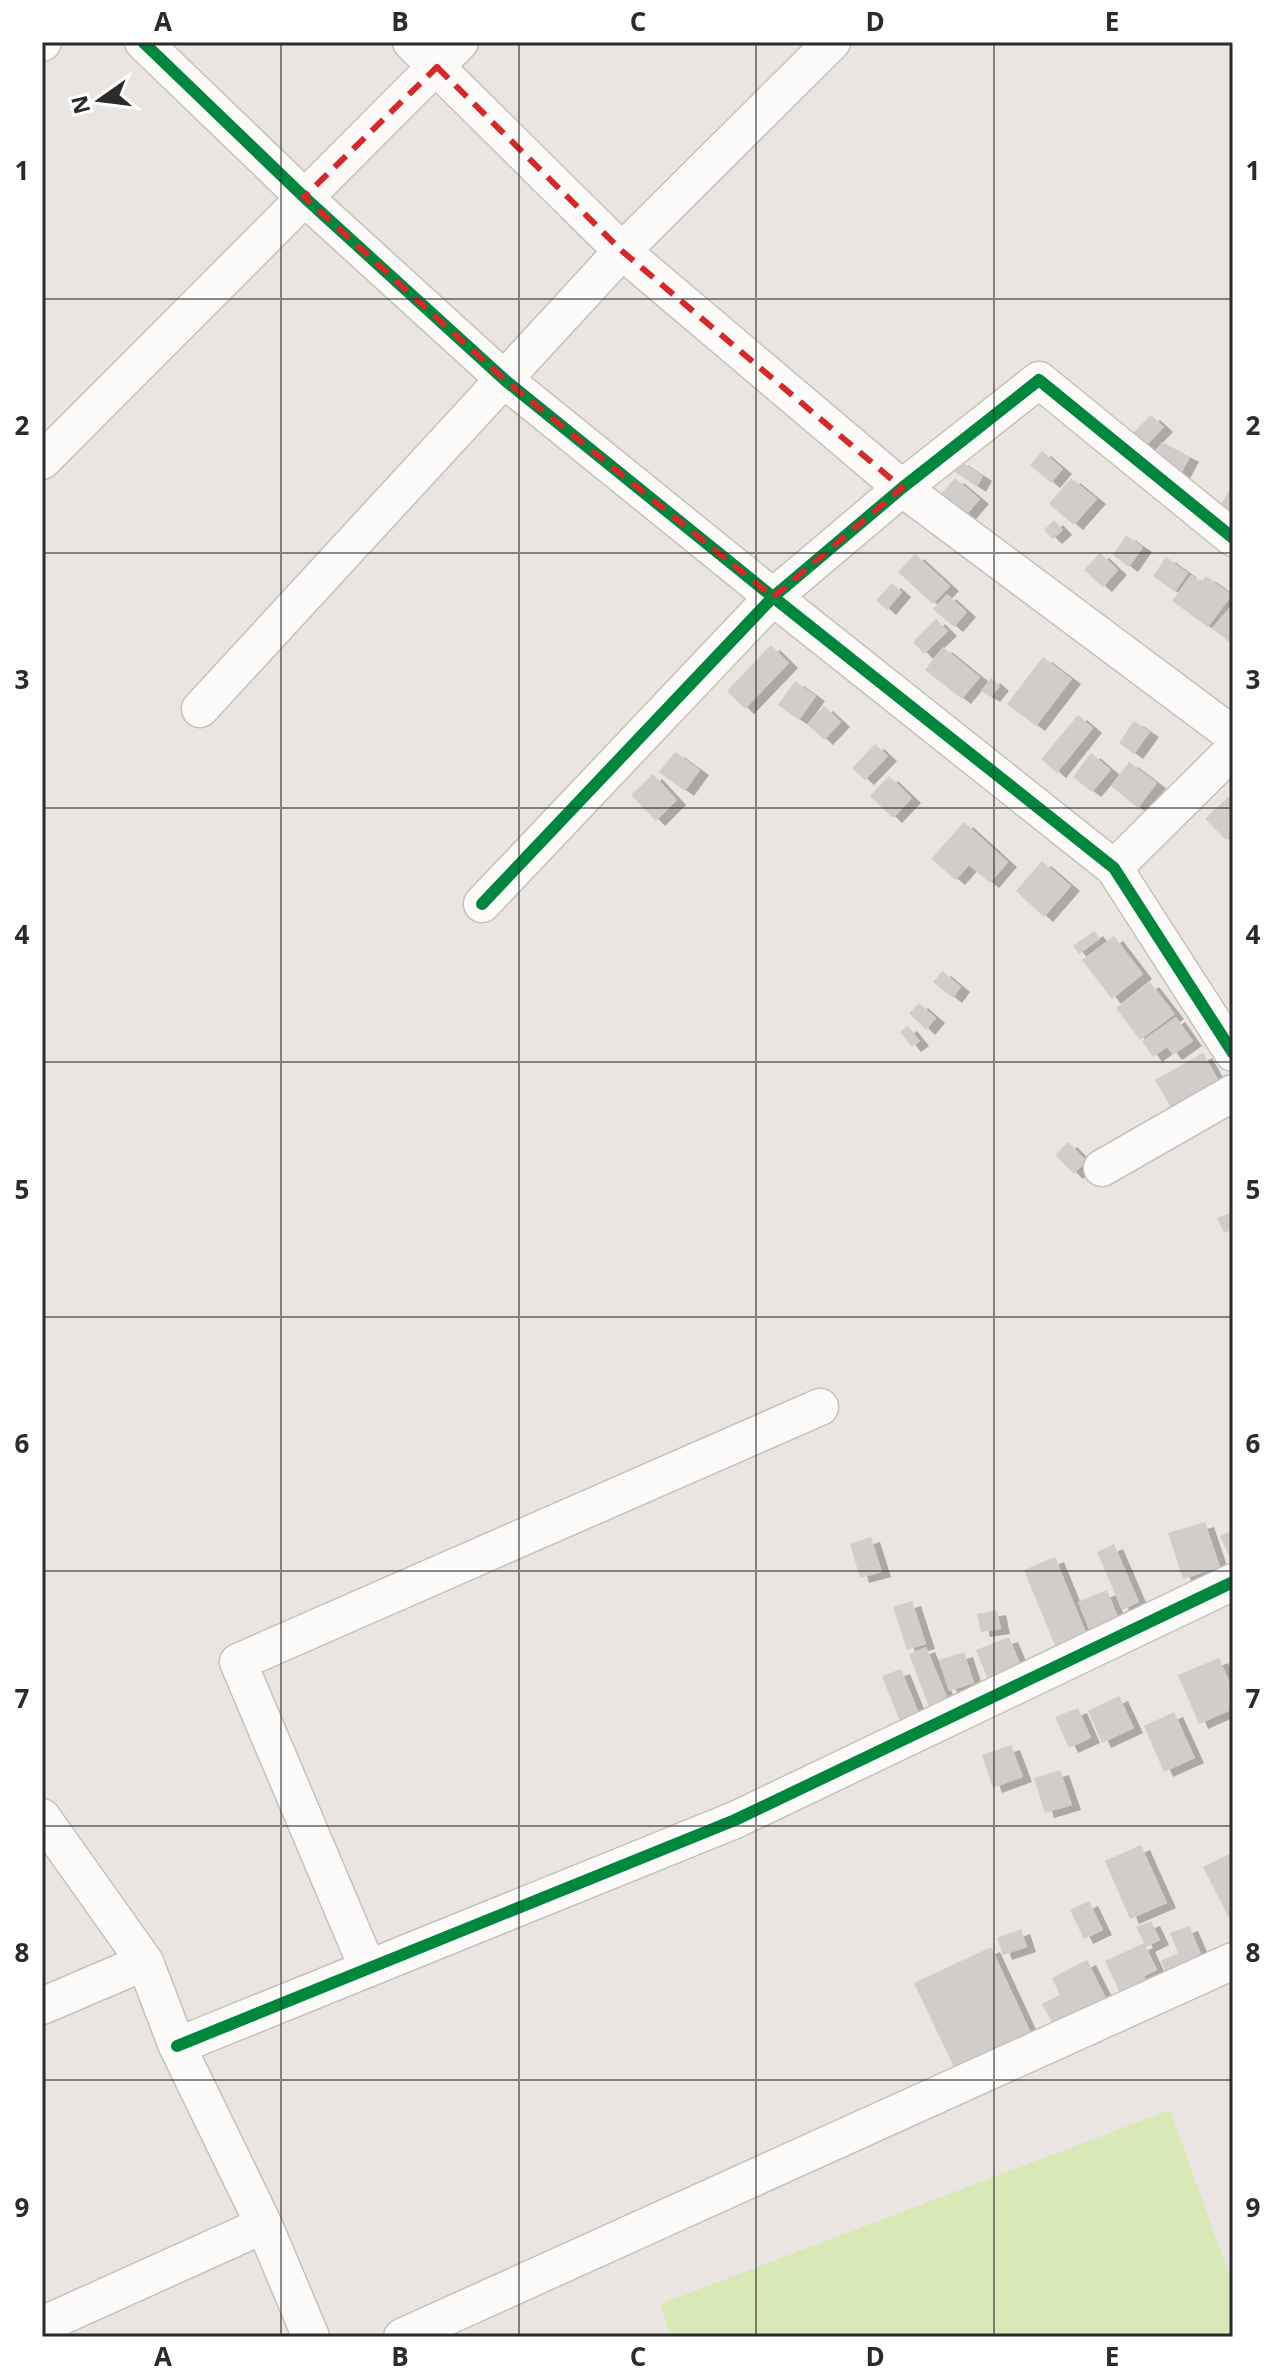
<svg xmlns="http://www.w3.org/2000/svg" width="1275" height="2379" font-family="'Open Sans',sans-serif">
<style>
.pitch{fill:#d8e8b7}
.building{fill:#d0cdca;filter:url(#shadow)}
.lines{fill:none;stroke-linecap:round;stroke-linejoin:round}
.street-casing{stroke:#c3c1c2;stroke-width:39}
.street{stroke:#fcfbfa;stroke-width:36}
.cycleway-casing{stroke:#fff;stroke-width:17}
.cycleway{stroke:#00873e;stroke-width:12}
.marked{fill:none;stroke:#d62828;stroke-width:6;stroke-dasharray:16 10;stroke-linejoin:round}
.grid{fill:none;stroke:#2b2b2b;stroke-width:2;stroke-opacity:0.55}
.neatline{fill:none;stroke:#2b2b2b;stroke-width:3}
.grid-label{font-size:26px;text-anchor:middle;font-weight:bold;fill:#2b2b2b}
</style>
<defs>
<filter id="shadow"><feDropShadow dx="9" dy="5" stdDeviation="0" flood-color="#0004"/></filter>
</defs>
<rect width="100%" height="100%" fill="#eae5e0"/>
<path class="pitch" d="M1170 2110 1233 2286V2337H671L660 2304Z"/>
<path class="building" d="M1151 415 1164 427 1137 455 1124 442Z
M1162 442 1190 457 1179 477 1151 461Z
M1042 451 1063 469 1051 483 1030 465Z
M959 460 983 476 977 487 952 470Z
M955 478 980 499 962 520 937 499Z
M1071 478 1097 499 1074 525 1049 504Z
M1230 490 1233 492V519L1218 508Z
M1054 520 1063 530 1053 539 1044 530Z
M1126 535 1143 547 1129 567 1113 555Z
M1100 553 1118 570 1103 587 1084 570Z
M915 554 950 586 933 604 898 572Z
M1166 557 1188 573 1175 592 1153 576Z
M1191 575 1201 582 1206 576 1232 595 1208 627 1172 601Z
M892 583 902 592 887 610 876 600Z
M947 594 967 612 954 627 933 609Z
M1233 604V645L1212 628Z
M936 619 948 631 924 654 913 642Z
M771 645 789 663 745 709 727 691Z
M943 647 980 677 962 699 925 670Z
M1043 657 1072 679 1036 726 1007 704Z
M991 678 1000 686 991 697 981 691Z
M795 681 816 696 799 720 778 705Z
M824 706 841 722 824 740 807 724Z
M1078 715 1093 728 1057 773 1041 759Z
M1134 721 1150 732 1134 754 1119 743Z
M875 744 888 756 865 780 852 768Z
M675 752 700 770 685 791 659 772Z
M1091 753 1111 770 1092 792 1073 777Z
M1129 762 1157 783 1138 808 1111 786Z
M653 774 677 800 656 821 631 795Z
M889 776 912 798 893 818 870 796Z
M1228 797 1233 801V832L1226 840 1205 819Z
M964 822 1008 862 990 883 969 865 956 880 931 859Z
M1042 861 1071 886 1044 917 1016 891Z
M1094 931 1100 939 1079 954 1073 946Z
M1114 936 1143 974 1112 999 1082 960Z
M942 971 961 987 953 998 933 982Z
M1150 982 1175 1014 1140 1040 1116 1008Z
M919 1003 936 1018 926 1030 909 1013Z
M1176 1017 1193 1041 1173 1055 1167 1047 1153 1057 1142 1041Z
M908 1026 920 1041 912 1047 900 1032Z
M1203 1053 1224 1090 1177 1118 1155 1080Z
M1068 1142 1087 1161 1074 1174 1055 1155Z
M1233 1212V1229L1224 1233 1217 1218Z
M1205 1522 1220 1567 1183 1579 1168 1533Z
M1233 1530V1556L1230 1558 1220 1536Z
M871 1537 882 1572 860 1578 850 1544Z
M1114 1544 1139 1602 1122 1610 1097 1552Z
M1055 1557 1087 1635 1056 1648 1024 1570Z
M1107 1590 1118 1617 1089 1629 1078 1602Z
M912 1601 926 1644 907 1650 893 1607Z
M997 1610 1001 1629 981 1632 977 1614Z
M1009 1637 1022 1668 989 1682 976 1650Z
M926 1647 950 1704 931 1712 909 1654Z
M964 1652 974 1683 949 1691 939 1660Z
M1219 1658 1233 1690V1709L1199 1724 1178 1675Z
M901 1669 922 1721 903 1729 882 1676Z
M1119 1696 1134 1728 1102 1743 1088 1711Z
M1078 1708 1091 1738 1069 1748 1055 1717Z
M1174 1712 1195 1758 1164 1772 1144 1726Z
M1011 1745 1023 1777 993 1788 982 1755Z
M1060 1770 1072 1805 1045 1813 1034 1778Z
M1141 1845 1167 1903 1130 1919 1105 1861Z
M1233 1852V1926L1203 1867Z
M1089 1901 1103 1930 1084 1939 1070 1910Z
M1151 1921 1160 1940 1146 1947 1157 1970 1144 1976 1151 1991 1125 2003 1105 1961 1144 1943 1136 1927Z
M1189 1926 1205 1963 1169 1979 1161 1961 1178 1953 1170 1933Z
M1021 1929 1027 1947 1003 1955 997 1938Z
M991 1947 1037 2046 961 2082 914 1983Z
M1087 1960 1109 2004 1056 2030 1042 2004 1060 1995 1052 1978Z"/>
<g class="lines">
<g class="street-casing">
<path id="street" d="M143 42 304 197 506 381 773 597 482 904
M411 42 622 251 902 488 1233 735
M42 43 43 42
M42 461 460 42
M1233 538 1039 380 902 488 773 597 1114 868 1233 1053
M200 709 622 251 832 42
M1114 868 1233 750
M1102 1168 1233 1093
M42 1817 145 1962 177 2046 264 2225 311 2337
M368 1969 238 1662 820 1407
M42 2006 145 1962
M177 2046 735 1820 1233 1582
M42 2325 264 2225
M402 2337 1233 1961"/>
</g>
<use href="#street" class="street"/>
<g class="cycleway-casing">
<path id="cycleway" d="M143 42 304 197 506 381 773 597 482 904
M1233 538 1039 380 902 488 773 597 1114 868 1233 1053
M177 2046 735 1820 1233 1582"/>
</g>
<use href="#cycleway" class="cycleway"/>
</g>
<path class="marked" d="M437 67 622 251 902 488 773 597 506 381 304 197Z"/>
<path class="grid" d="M281 42V2337M519 42V2337M756 42V2337M994 42V2337M42 299H1233M42 553H1233M42 808H1233M42 1062H1233M42 1317H1233M42 1571H1233M42 1826H1233M42 2080H1233"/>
<rect width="1275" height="2379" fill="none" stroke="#ffffff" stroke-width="88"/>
<g transform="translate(100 100) rotate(256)" stroke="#ffffff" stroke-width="6" paint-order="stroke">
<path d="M0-6L14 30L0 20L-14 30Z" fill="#2b2b2b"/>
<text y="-12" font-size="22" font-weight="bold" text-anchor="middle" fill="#2b2b2b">N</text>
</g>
<rect x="44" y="44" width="1187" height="2291" class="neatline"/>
<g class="grid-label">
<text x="163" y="31">A</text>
<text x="400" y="31">B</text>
<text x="638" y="31">C</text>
<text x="875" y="31">D</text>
<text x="1112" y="31">E</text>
<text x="22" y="180">1</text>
<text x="1253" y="180">1</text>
<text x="22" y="435">2</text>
<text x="1253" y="435">2</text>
<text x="22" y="689">3</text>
<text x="1253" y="689">3</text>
<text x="22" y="944">4</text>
<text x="1253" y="944">4</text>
<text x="22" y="1199">5</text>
<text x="1253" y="1199">5</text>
<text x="22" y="1453">6</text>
<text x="1253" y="1453">6</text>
<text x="22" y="1708">7</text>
<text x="1253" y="1708">7</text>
<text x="22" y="1962">8</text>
<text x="1253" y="1962">8</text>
<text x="22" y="2217">9</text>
<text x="1253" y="2217">9</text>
<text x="163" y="2366">A</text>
<text x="400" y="2366">B</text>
<text x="638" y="2366">C</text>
<text x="875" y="2366">D</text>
<text x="1112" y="2366">E</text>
</g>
</svg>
